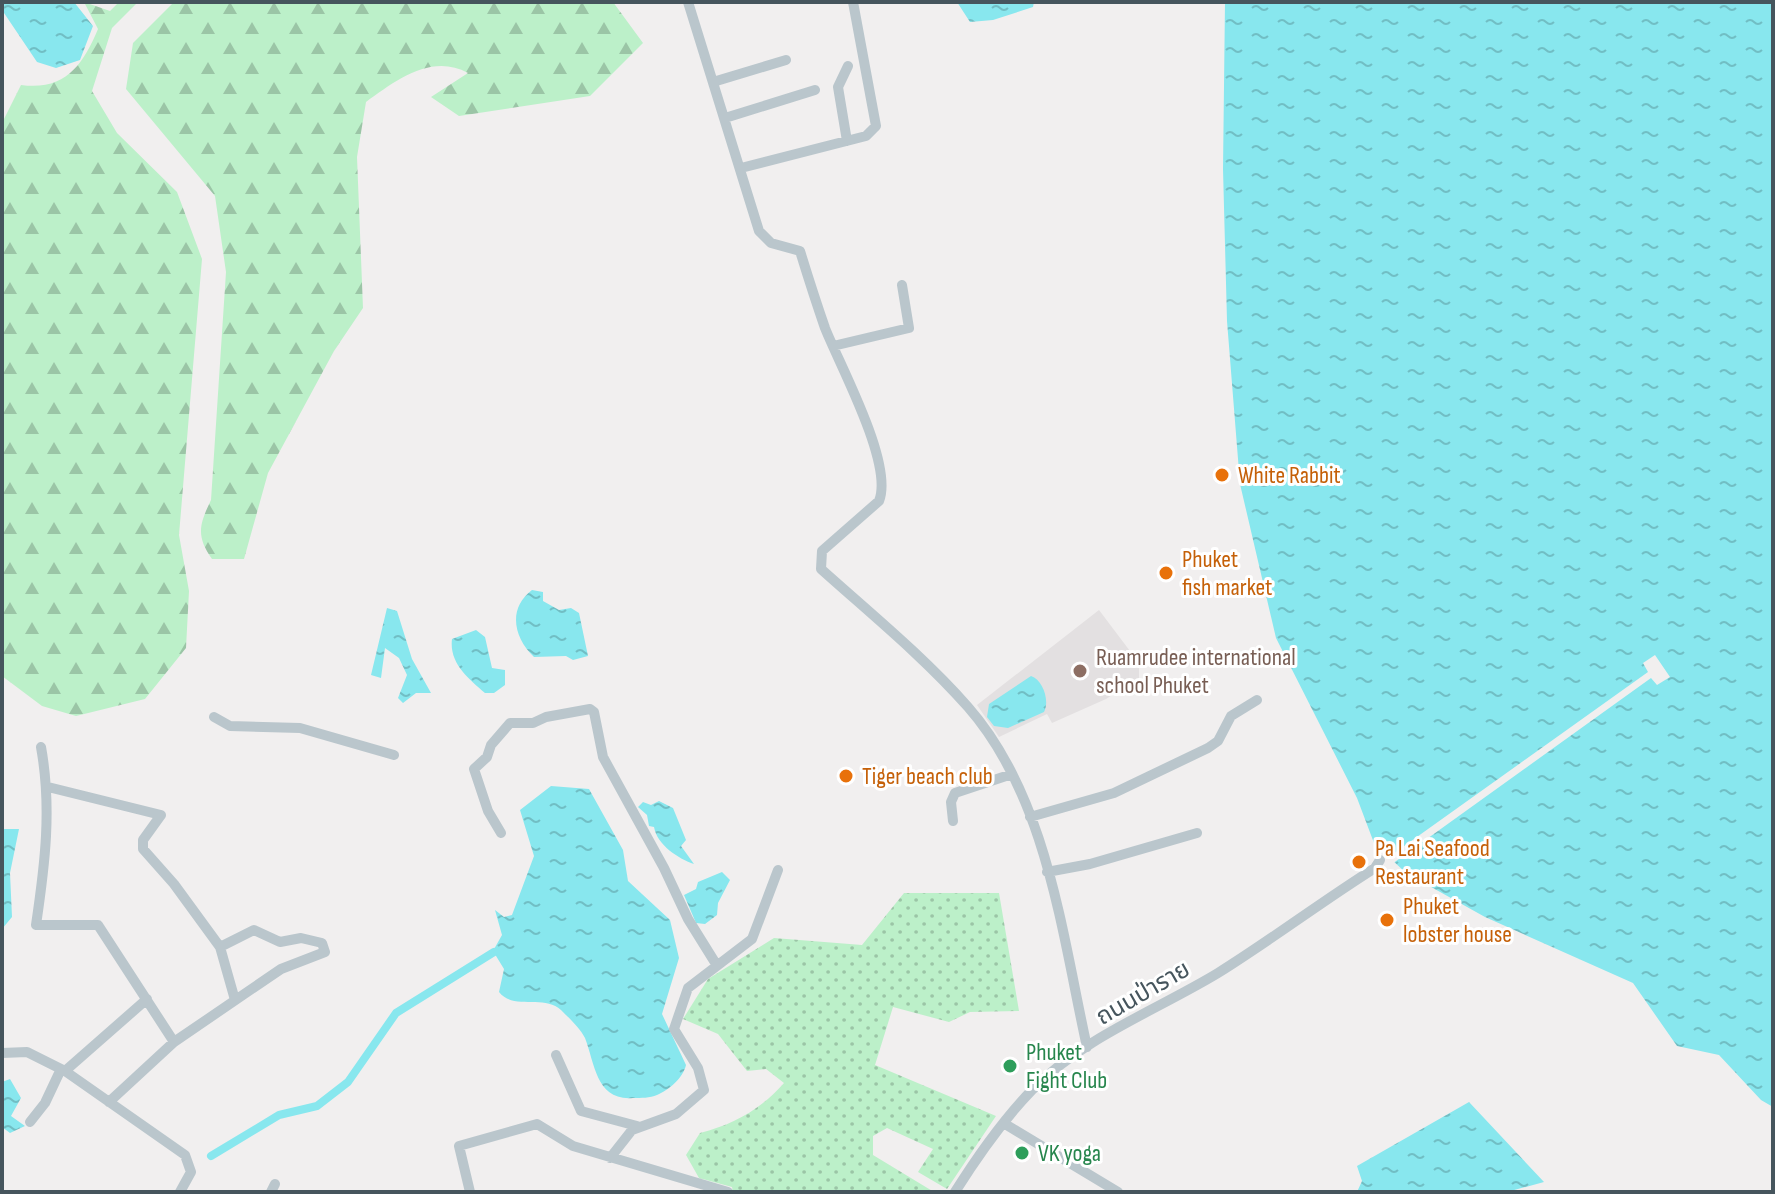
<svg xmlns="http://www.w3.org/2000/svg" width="1775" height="1194" font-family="'Sofia Sans Condensed','Noto Sans Thai',sans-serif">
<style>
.education{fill:#e3e0e1}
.forest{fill:url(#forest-firs)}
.park{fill:url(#park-dots)}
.water{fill:url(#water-ripples)}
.pier{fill:#f1efef}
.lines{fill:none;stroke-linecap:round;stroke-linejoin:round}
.canal{stroke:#88e7ee;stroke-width:8}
.street{stroke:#bac6cc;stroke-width:10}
.food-dot{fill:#e8710a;stroke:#fff;stroke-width:3}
.education-dot{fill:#8d6e63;stroke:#fff;stroke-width:3}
.leisure-dot{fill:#2e9e5b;stroke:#fff;stroke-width:3}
.labels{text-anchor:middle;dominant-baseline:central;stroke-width:6;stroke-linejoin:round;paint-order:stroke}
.food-label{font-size:24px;fill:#c56008;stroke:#fff;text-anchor:start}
.education-label{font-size:24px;fill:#785e54;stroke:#fff;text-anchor:start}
.street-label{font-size:24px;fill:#46555d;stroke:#fff}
.leisure-label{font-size:24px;fill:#27864d;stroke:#fff;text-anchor:start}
</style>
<defs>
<pattern id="forest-firs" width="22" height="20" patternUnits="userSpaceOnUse" patternTransform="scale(2)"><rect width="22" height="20" fill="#bcf0c9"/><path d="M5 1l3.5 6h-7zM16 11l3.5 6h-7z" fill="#9bc5a6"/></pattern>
<pattern id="park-dots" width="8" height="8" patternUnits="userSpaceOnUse" patternTransform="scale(2)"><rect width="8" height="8" fill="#bcf0c9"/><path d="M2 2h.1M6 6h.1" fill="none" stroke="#9bc5a6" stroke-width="1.8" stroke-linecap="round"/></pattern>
<pattern id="water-ripples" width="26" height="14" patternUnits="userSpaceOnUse" patternTransform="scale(2)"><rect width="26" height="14" fill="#88e7ee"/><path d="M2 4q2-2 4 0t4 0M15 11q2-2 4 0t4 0" fill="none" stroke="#71bec4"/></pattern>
</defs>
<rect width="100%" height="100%" fill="#f1efef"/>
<path class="education" d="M1099 610 1139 663V678L1106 699 1052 723 1047 714 999 737 977 705Z"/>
<path class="forest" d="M84 2 110 11 119 2H138L112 28 92 91 117 133 177 192 202 259 179 535 189 591 186 648 145 699 76 716 42 706 2 676V123L21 85C65 91 83 65 98 29Z
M174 2H613L643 43 590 96 459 116 431 97 468 73C432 53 396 80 366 102L357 157 363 308 334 351 268 473 244 559H212C196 536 199 525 211 500L226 272 215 196 126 89 133 43Z"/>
<path class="park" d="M904 893H999L1019 1011 970 1012 949 1022 893 1007 875 1065 996 1116 947 1189 918 1172 933 1149 887 1128 873 1136V1155L934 1192H733L732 1187 699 1178 686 1155 700 1133C734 1124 760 1110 784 1083L766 1069 747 1071 718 1034 683 1019 708 979 774 938 862 945Z"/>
<path class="water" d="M2 2H74L93 26 80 60 56 68 37 62 2 10Z
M957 2H1034L1033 7 993 20 970 22Z
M1225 2H1773V1107L1761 1100 1719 1055 1677 1046 1633 983 1485 917 1406 873 1374 843 1357 798 1276 638 1240 484 1227 321 1223 169Z
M532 590 543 592V601L559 610 571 608 579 613 588 656 573 660 566 656 534 657C513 637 508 608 532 590Z
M387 608 397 611 412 659 431 693H416L403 703 398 698 407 675 399 658 385 648 381 678 371 675Z
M476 630 485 637 492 668 505 670V685L494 693H485C468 678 449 663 452 639Z
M1031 676C1043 680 1050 701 1044 712L1008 728 994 726 987 717 989 704Z
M551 786 589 789 623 850 628 881 670 920 679 958 662 1014 686 1065C683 1078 669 1090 657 1095 650 1098 641 1098 633 1098 596 1101 595 1064 585 1038 580 1028 569 1018 561 1010 544 994 514 1011 499 992L504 969 493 951 502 935 495 910 504 917 512 915 534 856 520 810Z
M659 801 673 808 686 840 681 846 694 864C679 859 657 845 654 827L649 826 647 815 638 807 643 802 651 805Z
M2 829H19L10 873 12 917 2 929Z
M722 872 730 880 718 903 717 915 705 924 696 923 684 895 696 889 698 882Z
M10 1079 21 1098 11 1116 25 1126 10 1133 2 1127V1082Z
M1469 1102 1544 1182 1507 1192H1357L1362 1181 1357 1166Z"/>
<path class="pier" d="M1655 655 1670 677 1657 685 1651 678 1392 864 1386 859 1648 672 1643 663Z"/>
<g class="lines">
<path class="canal" d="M211 1156 279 1115 317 1106 348 1082 396 1013 494 952"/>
<path class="street" d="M688 2 759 231 771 243 800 251C808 277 816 302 825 328 840 366 894 464 879 501L822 551 821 569C870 613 924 657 968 707 1047 797 1062 934 1087 1047
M713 82 786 60
M725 118 815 90
M847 141 838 87 848 66
M741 168 866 136 876 126 853 2
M833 346 909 328 902 285
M214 717 230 726 300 728 394 755
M41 747C52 808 45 864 36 925H98L174 1042
M48 787 161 815 143 840V849L174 884 220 947
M1030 817 1114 793 1208 748 1218 741 1231 716 1257 700
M953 821 951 802 955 793 1012 774
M501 833 488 811 474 769 487 757 491 745 510 723H533L546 717 590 709 594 712 603 757 664 868 688 919 716 964
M1047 872 1090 864 1197 833
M2 1053 27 1052 65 1071 185 1155 191 1172 180 1192
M556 1055 581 1111 637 1126
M65 1071 147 999
M109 1102 174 1042 281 969 325 952 322 943 301 938 280 942 254 930 220 947 235 1000
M30 1122 45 1103 61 1069
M1005 1124 1118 1192
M610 1158 632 1130 676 1114 704 1090 698 1068 674 1029 688 988 752 939 778 870
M271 1192 275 1184
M470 1192 459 1146 537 1124 573 1146 728 1192
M955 1192C977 1157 1003 1120 1032 1090 1082 1038 1157 1010 1218 973 1271 940 1321 902 1375 868L1380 860"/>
</g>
<g class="food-dot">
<circle cx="1222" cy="475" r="8"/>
<circle cx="1166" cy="573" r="8"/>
<circle cx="846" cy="776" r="8"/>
<circle cx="1359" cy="862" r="8"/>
<circle cx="1387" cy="920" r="8"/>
</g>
<circle class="education-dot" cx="1080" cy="671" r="8"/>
<g class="leisure-dot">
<circle cx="1010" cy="1066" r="8"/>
<circle cx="1022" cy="1153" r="8"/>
</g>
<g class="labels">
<g class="food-label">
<text x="1238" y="475">White Rabbit</text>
<text x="1182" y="559">Phuket<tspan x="1182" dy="28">fish market</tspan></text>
<text x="862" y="776">Tiger beach club</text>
<text x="1375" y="848">Pa Lai Seafood<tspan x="1375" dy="28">Restaurant</tspan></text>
<text x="1403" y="906">Phuket<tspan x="1403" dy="28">lobster house</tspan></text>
</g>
<g class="education-label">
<text x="1096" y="657">Ruamrudee international<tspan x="1096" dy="28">school Phuket</tspan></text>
</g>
<g class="street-label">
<text transform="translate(1143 993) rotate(-30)">ถนนป่าราย</text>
</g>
<g class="leisure-label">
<text x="1026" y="1052">Phuket<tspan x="1026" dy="28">Fight Club</tspan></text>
<text x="1038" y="1153">VK yoga</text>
</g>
</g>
<rect width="1775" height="1194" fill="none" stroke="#46555d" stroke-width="8"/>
</svg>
